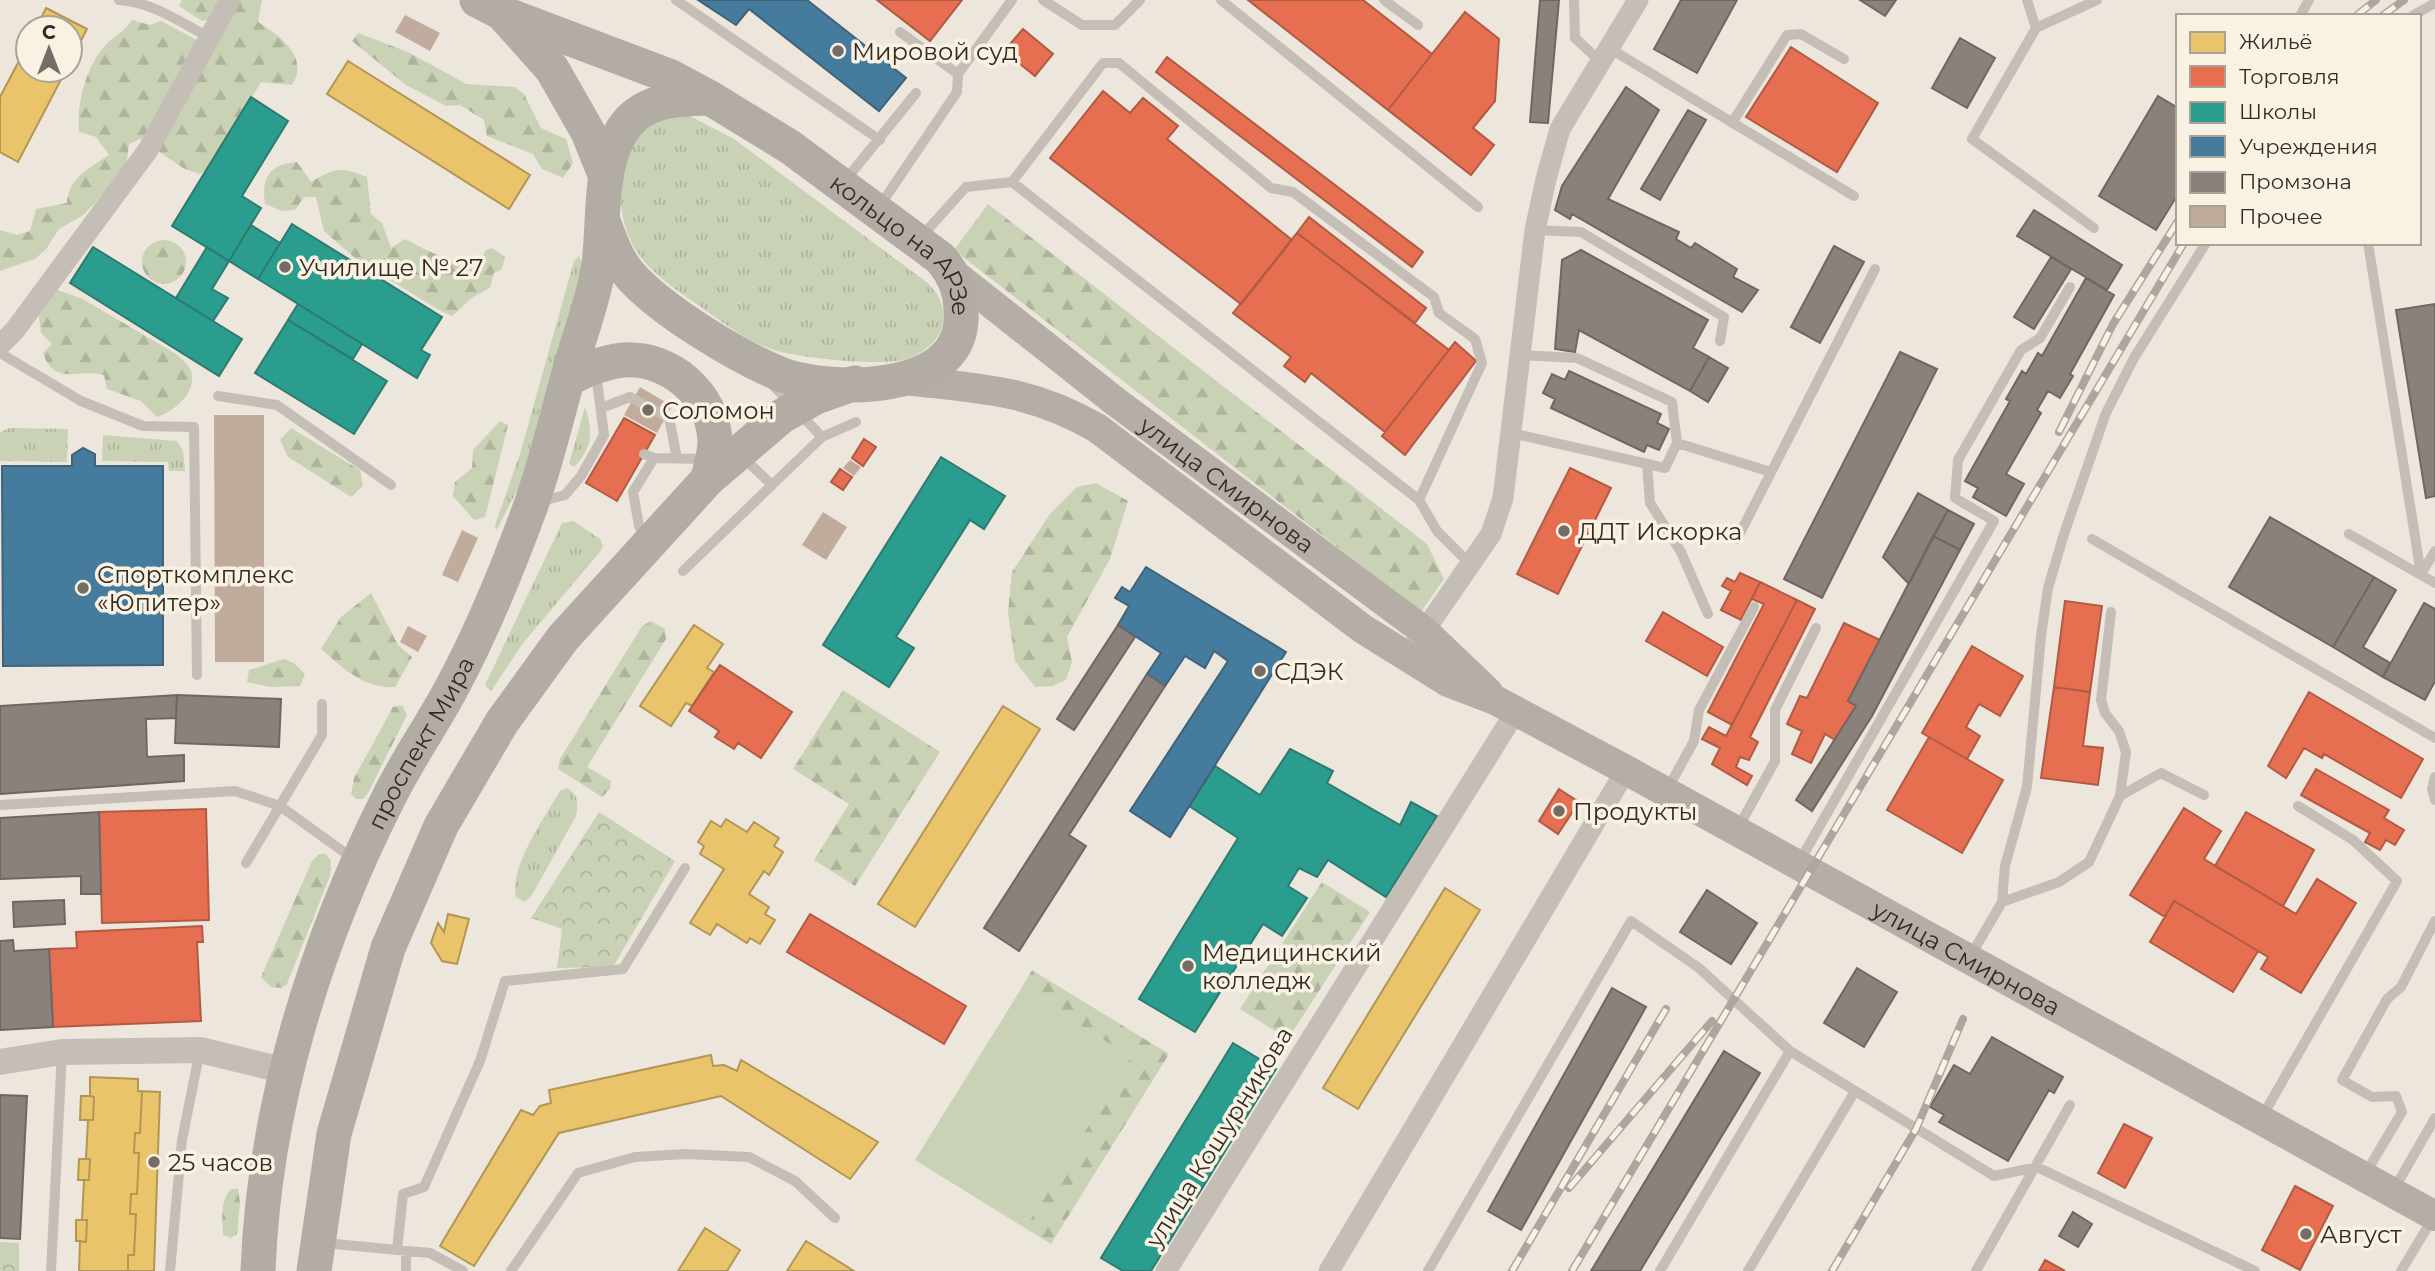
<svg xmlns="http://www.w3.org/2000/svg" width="2435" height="1271" font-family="Montserrat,sans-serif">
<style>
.grass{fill:url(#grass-tufts)}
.forest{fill:url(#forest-firs)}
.park{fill:url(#park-crowns)}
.pitch{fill:#cad2b6}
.homes{fill:#e9c46a;stroke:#b39655;stroke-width:2}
.shops{fill:#e76f51;stroke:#b15b44;stroke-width:2}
.schools{fill:#2a9d8f;stroke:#2d7b6f;stroke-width:2}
.public{fill:#457b9d;stroke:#406379;stroke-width:2}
.industry{fill:#8a817c;stroke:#706762;stroke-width:2}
.building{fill:#c0ab9d}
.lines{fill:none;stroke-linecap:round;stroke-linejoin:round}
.service{stroke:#c4beb6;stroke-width:10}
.minor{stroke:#c4beb6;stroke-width:21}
.tertiary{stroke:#c4beb6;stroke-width:26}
.secondary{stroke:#b5aea6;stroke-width:30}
.primary{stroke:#b3aca5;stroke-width:35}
.rail-casing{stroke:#aca6a0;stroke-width:8}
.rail{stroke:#f9f1e2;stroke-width:5;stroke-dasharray:16;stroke-linecap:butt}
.poi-dot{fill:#746c65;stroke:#f9f1e2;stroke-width:2.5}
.labels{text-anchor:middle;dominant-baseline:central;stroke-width:7;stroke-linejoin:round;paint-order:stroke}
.poi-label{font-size:24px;fill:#342b25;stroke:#f9f1e2;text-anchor:start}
.street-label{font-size:24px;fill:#342b25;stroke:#f9f1e2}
</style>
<defs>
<pattern id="grass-tufts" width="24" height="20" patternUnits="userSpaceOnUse" patternTransform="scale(1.75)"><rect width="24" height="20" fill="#cad2b6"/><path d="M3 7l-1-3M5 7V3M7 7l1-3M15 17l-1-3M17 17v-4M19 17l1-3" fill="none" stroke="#aeb49c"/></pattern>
<pattern id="forest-firs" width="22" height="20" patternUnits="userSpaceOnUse" patternTransform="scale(1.75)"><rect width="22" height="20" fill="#cad2b6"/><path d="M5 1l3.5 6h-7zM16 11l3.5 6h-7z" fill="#aeb49c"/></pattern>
<pattern id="park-crowns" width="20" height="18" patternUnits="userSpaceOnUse" patternTransform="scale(1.75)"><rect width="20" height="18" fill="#cad2b6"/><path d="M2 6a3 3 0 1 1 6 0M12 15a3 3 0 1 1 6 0" fill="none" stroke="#aeb49c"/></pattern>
</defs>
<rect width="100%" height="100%" fill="#ece6dc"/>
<path class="grass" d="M684 113 734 139 929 284C941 298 946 308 942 327 938 343 919 356 903 360 877 366 797 358 771 349 744 340 721 321 698 305 648 271 619 248 620 183 621 162 635 136 642 117Z
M579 256 582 262 581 276 520 485 496 531 495 525 520 454 574 261Z
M585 407C593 429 593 449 574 467L569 464Z
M10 428 68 429 67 462 0 461V432Z
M103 435 177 441 183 451 185 471H169L168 462 102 461Z
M573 521 600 539 603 546 600 552 523 643 491 691 485 685 562 523Z
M567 788C579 795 578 803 576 816L532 895 525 902 516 897C509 867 545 817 560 791Z"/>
<path class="forest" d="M182 0H224L215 18 202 21 179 6Z
M235 0H262L258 22C280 36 310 57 292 85L261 82 209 169 199 174 183 168 140 139 129 144 126 168 95 203 82 216 59 229 46 249 35 259 0 271V230L17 235 30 231 36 209 67 203C68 178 90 168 109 155L96 137 79 132C76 106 86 67 104 47 114 35 122 35 132 20L150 25 161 21 210 47Z
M358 33 408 52 466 84 515 87 524 94 541 128 566 139 573 163 563 178 542 169 533 154 487 136 484 120 460 105 446 106 406 85 352 41Z
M297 162 311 182C334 168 341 166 367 177L371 214 382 223 391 248 405 239C423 248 457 266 475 269L486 250 492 248 505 257 502 269 494 273 490 288 473 297 452 316 439 310 356 259 324 231 316 197H304L295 210 282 211 265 204C261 177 270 164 297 162Z
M988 204 1427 544 1444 579 1421 612 954 250Z
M142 262a22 22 0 1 1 44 0a22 22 0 1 1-44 0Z
M52 288 83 299 176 354C182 359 188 364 191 371 198 392 174 412 157 417L141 401 107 389 104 375C77 369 54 386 43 353L52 344 41 333 38 310Z
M500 421 508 425 485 517 474 520 453 496 455 482 472 468 473 450Z
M291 428 360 470 363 486 351 497 288 457 280 440Z
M1096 483 1128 501 1110 559 1067 637 1072 662 1066 680 1052 686 1035 687 1015 661 1008 612 1012 572 1050 514 1077 487Z
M371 593 398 645 412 657 395 687C364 689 343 668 321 649L341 617Z
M651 621 665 629 666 639 587 767 611 781 610 789 602 797 558 769 560 759 642 626Z
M284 659 294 663 305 674 300 686 271 687 247 682 249 670Z
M843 690 940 752 855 886 814 860 849 804 793 769Z
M402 705 407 715 368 793 363 799H356L351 794 354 778 393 707Z
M319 854H326L331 861 330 876 287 984 281 988 271 987 261 977 312 861Z
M1322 882 1370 912 1288 1039 1240 1009Z
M1032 970 1169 1054 1051 1244 1025 1228 1131 1057 1021 989Z
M231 1189H238L240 1203 237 1234 231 1238 223 1235C222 1219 220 1201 231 1189Z"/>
<path class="park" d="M599 812 675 861 613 967 557 968 562 929 531 918Z
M0 1242 19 1243V1271H0Z"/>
<path class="pitch" d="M1021 989 1131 1057 1025 1228 915 1160Z"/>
<path class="homes" d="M46 8 87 29 70 62V28H36Z
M28 44V70H66L18 162 0 152V97Z
M348 61 530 175 509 209 327 94Z
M694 625 723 644 707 668 714 672 692 706 686 703 671 726 640 706Z
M1003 706 1040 729 915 927 878 904Z
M726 819 747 832 754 822 779 838 774 846 783 852 769 875 764 871 749 894 769 907 765 914 775 920 760 944 750 938 747 943 717 924 710 935 690 923 724 869 700 854 704 846 698 842 711 821 721 827Z
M1445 888 1480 910 1358 1109 1323 1088Z
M448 914 469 919 457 964 442 961 431 943 438 923 444 932Z
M711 1055 713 1066 724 1065 737 1071 741 1060 878 1142 850 1179 721 1096 559 1133 474 1266 440 1246 521 1110 533 1115 540 1106 551 1103 549 1090Z
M90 1077 138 1079V1091L160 1092 154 1271H79L80 1241H76V1220H82L84 1180H78L79 1159H86L88 1120H80L81 1096H90Z
M90 1077 138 1079V1091L142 1092 140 1133H135L134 1153H139L137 1194H131L130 1214H136L134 1255H128V1271H79L80 1241 86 1242 87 1220H82L84 1180H89L90 1159H86L88 1120H93L94 1097 90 1096Z
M705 1228 740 1250 727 1271H678Z
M806 1241 854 1271H787Z"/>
<path class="shops" d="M877 0H962L930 41Z
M1248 0H1363L1432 54 1388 110Z
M1465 12 1499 39 1495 101 1473 128 1494 145 1471 175 1388 110Z
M1023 29 1053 54 1035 76 1004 51Z
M1791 47 1878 103 1837 172 1746 117Z
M1167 57 1423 252 1412 267 1156 72Z
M1103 91 1130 113 1143 98 1178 126 1167 139 1292 240 1241 304 1050 158Z
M1309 217 1426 308 1415 323 1297 233Z
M1297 233 1449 350 1385 432 1311 373 1305 382 1284 366 1291 357 1233 313Z
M1455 342 1476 361 1405 455 1382 436Z
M624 418 655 435 617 501 586 483Z
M864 439 876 447 863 466 852 458Z
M1570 468 1611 488 1558 594 1517 574Z
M840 469 852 477 843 490 831 482Z
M1740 573 1760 582 1741 620 1721 610 1731 591 1722 586 1727 578 1735 582Z
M1760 582 1797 600 1732 725 1708 712 1764 604 1752 599Z
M1797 600 1815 609 1750 737 1758 742 1749 760 1740 757 1736 767 1752 776 1747 785 1712 764 1720 748 1702 739 1709 727 1726 736Z
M2065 601 2102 606 2090 692 2054 687Z
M1663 612 1723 647 1707 676 1646 641Z
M1844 623 1880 640 1848 701 1856 706 1835 740 1825 734 1811 763 1792 754 1802 731 1787 724 1800 696 1807 698Z
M1972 646 2023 676 2000 716 1979 704 1966 727 1980 736 1967 759 1922 733Z
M720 665 792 712 761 758 738 743 734 749 715 737 719 731 689 711Z
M2054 687 2090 692 2083 746 2103 748 2098 785 2041 778Z
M2309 692 2423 759 2401 798 2324 754 2322 758 2304 748 2286 778 2268 766Z
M1929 737 2003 780 1962 853 1887 810Z
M2316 769 2389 810 2384 818 2404 830 2395 845 2386 840 2380 850 2365 842 2370 833 2301 795Z
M1559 789 1579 802 1558 834 1539 821Z
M2184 808 2221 831 2204 859 2296 914 2317 879 2356 903 2301 993 2261 969 2268 957 2174 901 2165 917 2130 895Z
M206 809 209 920 102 923 99 812Z
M2246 812 2314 850 2283 906 2215 866Z
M2174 901 2258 951 2233 992 2150 942Z
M810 914 966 1006 944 1044 787 952Z
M202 926 203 942H197L201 1021 53 1027 49 949 77 948 76 932Z
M2124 1124 2152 1138 2125 1188 2098 1173Z
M2295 1186 2333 1206 2300 1270 2262 1250Z
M2045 1260 2065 1271H2039Z"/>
<path class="schools" d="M251 97 288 121 242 196 261 208 229 261 172 226Z
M292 224 442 317 421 350 430 355 417 378 258 279Z
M251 225 280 243 258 279 229 261Z
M93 247 242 339 219 376 70 283Z
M207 247 229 261 212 289 228 298 213 321 176 298Z
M298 304 362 344 353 359 288 320Z
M288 320 387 381 354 434 255 373Z
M941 457 1005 496 984 529 970 520 896 637 914 648 889 687 823 645Z
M1290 749 1333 771 1327 783 1400 825 1411 802 1437 816 1386 897 1328 860 1317 877 1299 868 1288 886 1307 898 1282 936 1263 924 1195 1032 1139 999 1238 838 1189 806 1215 766 1260 795Z
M1233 1043 1276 1069 1151 1271H1123L1101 1258Z"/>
<path class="public" d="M698 0H807L906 78 879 111 749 9 736 25Z
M83 448 95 454V466H163V665L3 666 2 466H72V455Z
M1146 567 1286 652 1170 837 1130 811 1228 661 1214 651 1205 668 1185 656 1165 686 1147 674 1161 653 1118 625 1129 606 1115 598 1122 587 1130 592Z"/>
<path class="industry" d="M1540 0H1559L1548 123 1530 122Z
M1681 0H1737L1697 73 1654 49Z
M1860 0H1896L1885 16Z
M1960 38 1995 58 1967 108 1932 88Z
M1626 87 1659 110 1608 199 1679 232 1676 239 1691 248 1695 243 1737 269 1733 277 1758 290 1742 312 1572 214 1570 219 1555 210 1562 186Z
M2158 96 2178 108V194L2156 230 2099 196Z
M1688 110 1706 120 1660 200 1641 189Z
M2034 210 2122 265 2107 290 2017 236Z
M1834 246 1864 262 1820 343 1791 327Z
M1581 250 1708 320 1693 348 1709 357 1690 391 1579 330 1575 352 1555 349 1562 260Z
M2051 257 2071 269 2034 329 2014 317Z
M2086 278 2114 295 2070 374 2073 376 2060 398 2048 391 2037 410 2041 413 2006 474 2024 484 2006 516 1973 497 1978 488 1965 481 2010 401 2006 399 2022 371 2026 374 2038 353 2042 356Z
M2435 304V496L2426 498 2396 310Z
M1900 352 1937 369 1822 598 1784 579Z
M1709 357 1728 368 1708 402 1690 391Z
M1569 371 1661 414 1657 423 1669 429 1659 450 1647 445 1644 452 1551 408 1555 399 1543 393 1552 374 1565 380Z
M1918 493 1948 510 1909 584 1883 557Z
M1948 510 1974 524 1960 550 1933 536Z
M2270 517 2374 577 2333 647 2229 587Z
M1933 536 1960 550 1872 716 1812 811 1796 800 1856 706 1848 701Z
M2374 577 2396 590 2363 647 2390 663 2383 677 2333 647Z
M2424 603 2435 609V681L2425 700 2383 677Z
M1118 625 1135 637 1074 730 1057 719Z
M1147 674 1165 686 1069 835 1086 846 1019 951 984 928Z
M177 695 176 718 146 719 147 757 184 755V781L0 794V706Z
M177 695 281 699 279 747 175 743Z
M99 812 101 894H81V876L0 879V818Z
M1707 890 1757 923 1731 964 1680 932Z
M64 900 65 924 14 927 13 902Z
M13 940 14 951 49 949 53 1027 0 1030V941Z
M1857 968 1897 992 1864 1047 1824 1023Z
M1612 988 1646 1007 1521 1230 1488 1211Z
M1992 1037 2063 1077 2054 1093 2049 1090 2008 1161 1939 1122 1944 1115 1930 1107 1954 1065 1970 1074Z
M1724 1051 1760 1073 1640 1271H1591Z
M0 1095 27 1096 20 1239 0 1238Z
M2073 1212 2092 1224 2078 1247 2059 1236Z"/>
<path class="building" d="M405 15 440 33 430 51 395 32Z
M640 387 672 406 657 433 624 415Z
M214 415H264V662H215Z
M850 460 861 467 854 476 843 468Z
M823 512 847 527 826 560 802 545Z
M462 530 478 538 458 582 442 575Z
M408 626 427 636 418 652 400 642Z"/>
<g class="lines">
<path class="service" d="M119 0C152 2 180 22 209 37
M676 0 880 140
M1043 0 1082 25H1115L1140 0
M1221 0 1478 207
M1384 0 1418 25
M1574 0 1575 38 1601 62
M2027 0 2036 28
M2300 16 2309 0
M2412 16 2435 3
M900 32 958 74
M1609 48 1854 196
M1732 123 1787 35 1801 34 1844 59
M844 182 916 93
M1012 182 1419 500 1437 531 1470 564
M879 207 957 92 958 74 1012 0
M2094 228 1972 139 2036 28 2097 0
M1535 230 1581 232 1724 317 1720 341
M921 237 966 187 1012 182 1103 63H1119L1271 188 1293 192 1434 297 1439 313 1475 339 1482 363 1419 500
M2368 243 2421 574 2435 551
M0 353 81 401 143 426 194 427 197 675
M1521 355 1577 358 1672 402 1677 443 1771 472
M769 381 822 437
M218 396 277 405 391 485
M601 408 630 397 669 418 677 458
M1511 433 1665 468 1677 443
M644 454 654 458 706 459
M1647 464 1650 503 1681 552 1708 614
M772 485 822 437 856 422
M538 502 565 495 581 476 604 435 596 373
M2349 534 2435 583
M1737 539 1875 269
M2092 539 2435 738
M646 541 639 526 633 492 654 458
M683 571 772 485 749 463 739 460
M2435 777 2432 789 2435 800
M1667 790 1694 741 1699 710 1754 607
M2120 796 2161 773 2204 795
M0 805 235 791 280 806 355 860
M1737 830 1775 761V710L1816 628
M246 863 322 735V704
M1798 864 1994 521 1955 498 1958 460 2021 350 2040 338 2070 287
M2002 902 2059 882 2089 862 2120 796 2126 752 2119 731 2105 713 2101 700 2111 612
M1970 957 2002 902 2005 866 2027 787 2041 636 2048 588 2064 534 2106 413 2134 358 2206 243
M1790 1051 1994 1176 2037 1167 2255 1271
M2262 1117 2397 881 2353 840 2298 806
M2364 1176 2402 1112 2396 1096 2372 1097 2342 1080 2387 999 2401 987 2435 921
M2393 1191 2435 1118
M324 1243 430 1253 463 1271
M397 1250 403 1194 424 1187 480 1061 505 981 623 969 685 868
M51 1271 62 1052
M170 1271 182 1140 200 1050
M406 1271V1251
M511 1271 578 1173 635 1157 686 1154 749 1157 795 1181 835 1218
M1428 1271 1631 921 1699 968 1790 1051 1660 1271
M1748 1271 1855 1091
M1976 1271 2070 1105
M2401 1271 2433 1218"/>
<path class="minor" d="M0 345 15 330 148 150 230 0
M1416 643 1491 534 1503 498 1535 230 1546 179 1560 129 1638 0
M1166 1271 1516 711
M1329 1271 1626 770"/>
<path class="tertiary" d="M0 1062 62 1052 200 1050 286 1071"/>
<g class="secondary">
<path id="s1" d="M954 274 1116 402 1424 631 1488 692"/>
<path id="s2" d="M906 380C981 389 1029 389 1097 428L1363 629 1448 682 1495 700 1626 770 2435 1216"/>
</g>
<g class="primary">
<path id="s3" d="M477 0 502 13 669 76 710 98 790 147 940 258C957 277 962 296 961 321 957 394 830 393 780 374 736 356 659 309 629 274 616 258 610 240 603 221"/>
<path d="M502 13 552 69 588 132 606 177"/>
<path d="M568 379C586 370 603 362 624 360 670 357 714 395 715 442 715 454 710 468 708 479"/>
<path id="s4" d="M258 1271C264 1108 315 944 388 799 406 762 430 728 450 691 482 632 508 568 531 505 547 460 558 412 571 366 580 335 592 303 598 271 605 228 598 182 616 142 634 100 670 99 710 98"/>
<path d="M314 1271 334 1134 388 948 441 826 502 722 563 638 708 479 782 416 816 397 855 383"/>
</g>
<g class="rail-casing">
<path id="rail" d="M2356 16 2376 0
M2382 16 2404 0
M2059 432 2113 324 2178 221
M1569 1188 1712 1021
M1512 1271 1666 1009
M1572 1271 2184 243
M1832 1271 1916 1129 1963 1019"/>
</g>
<use href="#rail" class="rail"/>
</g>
<g class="poi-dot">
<circle cx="838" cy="51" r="7"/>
<circle cx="285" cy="267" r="7"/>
<circle cx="648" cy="410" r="7"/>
<circle cx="1564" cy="531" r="7"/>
<circle cx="83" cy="588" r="7"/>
<circle cx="1260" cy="671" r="7"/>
<circle cx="1559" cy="811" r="7"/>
<circle cx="1188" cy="966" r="7"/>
<circle cx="154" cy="1162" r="7"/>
<circle cx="2306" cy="1234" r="7"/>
</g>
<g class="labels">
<g class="poi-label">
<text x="852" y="51">Мировой суд</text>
<text x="299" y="267">Училище № 27</text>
<text x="662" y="410">Соломон</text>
<text x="1578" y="531">ДДТ Искорка</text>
<text x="97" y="574">Спорткомплекс<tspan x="97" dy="28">«Юпитер»</tspan></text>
<text x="1274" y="671">СДЭК</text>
<text x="1573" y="811">Продукты</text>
<text x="1202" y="952">Медицинский<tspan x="1202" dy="28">колледж</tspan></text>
<text x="168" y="1162">25 часов</text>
<text x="2320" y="1234">Август</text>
</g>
<g class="street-label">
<text stroke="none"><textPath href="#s3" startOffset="499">кольцо на АРЗе</textPath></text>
<text stroke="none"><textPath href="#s1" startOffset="345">улица Смирнова</textPath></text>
<text stroke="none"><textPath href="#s4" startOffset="558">проспект Мира</textPath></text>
<text stroke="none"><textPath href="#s2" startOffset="1220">улица Смирнова</textPath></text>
<text transform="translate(1219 1137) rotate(-58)">улица Кошурникова</text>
</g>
</g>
<rect x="2176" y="14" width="245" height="231" fill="#f9f1e2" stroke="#aaa296" stroke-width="2"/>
<rect x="2190" y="32" width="35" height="21" fill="#e9c46a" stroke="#aaa296" stroke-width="2"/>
<text x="2239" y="49" font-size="21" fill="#342b25">Жильё</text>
<rect x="2190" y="66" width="35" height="21" fill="#e76f51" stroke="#aaa296" stroke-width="2"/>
<text x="2239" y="84" font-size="21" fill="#342b25">Торговля</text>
<rect x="2190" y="102" width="35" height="21" fill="#2a9d8f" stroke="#aaa296" stroke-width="2"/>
<text x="2239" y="119" font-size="21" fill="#342b25">Школы</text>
<rect x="2190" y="136" width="35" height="21" fill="#457b9d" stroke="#aaa296" stroke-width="2"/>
<text x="2239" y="154" font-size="21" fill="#342b25">Учреждения</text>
<rect x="2190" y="172" width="35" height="21" fill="#8a817c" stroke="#aaa296" stroke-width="2"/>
<text x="2239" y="189" font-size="21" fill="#342b25">Промзона</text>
<rect x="2190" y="206" width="35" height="21" fill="#c0ab9d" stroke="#aaa296" stroke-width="2"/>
<text x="2239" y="224" font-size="21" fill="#342b25">Прочее</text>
<g transform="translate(49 49)"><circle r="33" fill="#f9f1e2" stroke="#aaa296" stroke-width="2"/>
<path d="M0-5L12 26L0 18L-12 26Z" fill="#746c65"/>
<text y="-10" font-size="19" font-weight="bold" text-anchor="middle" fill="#342b25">С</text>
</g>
</svg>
